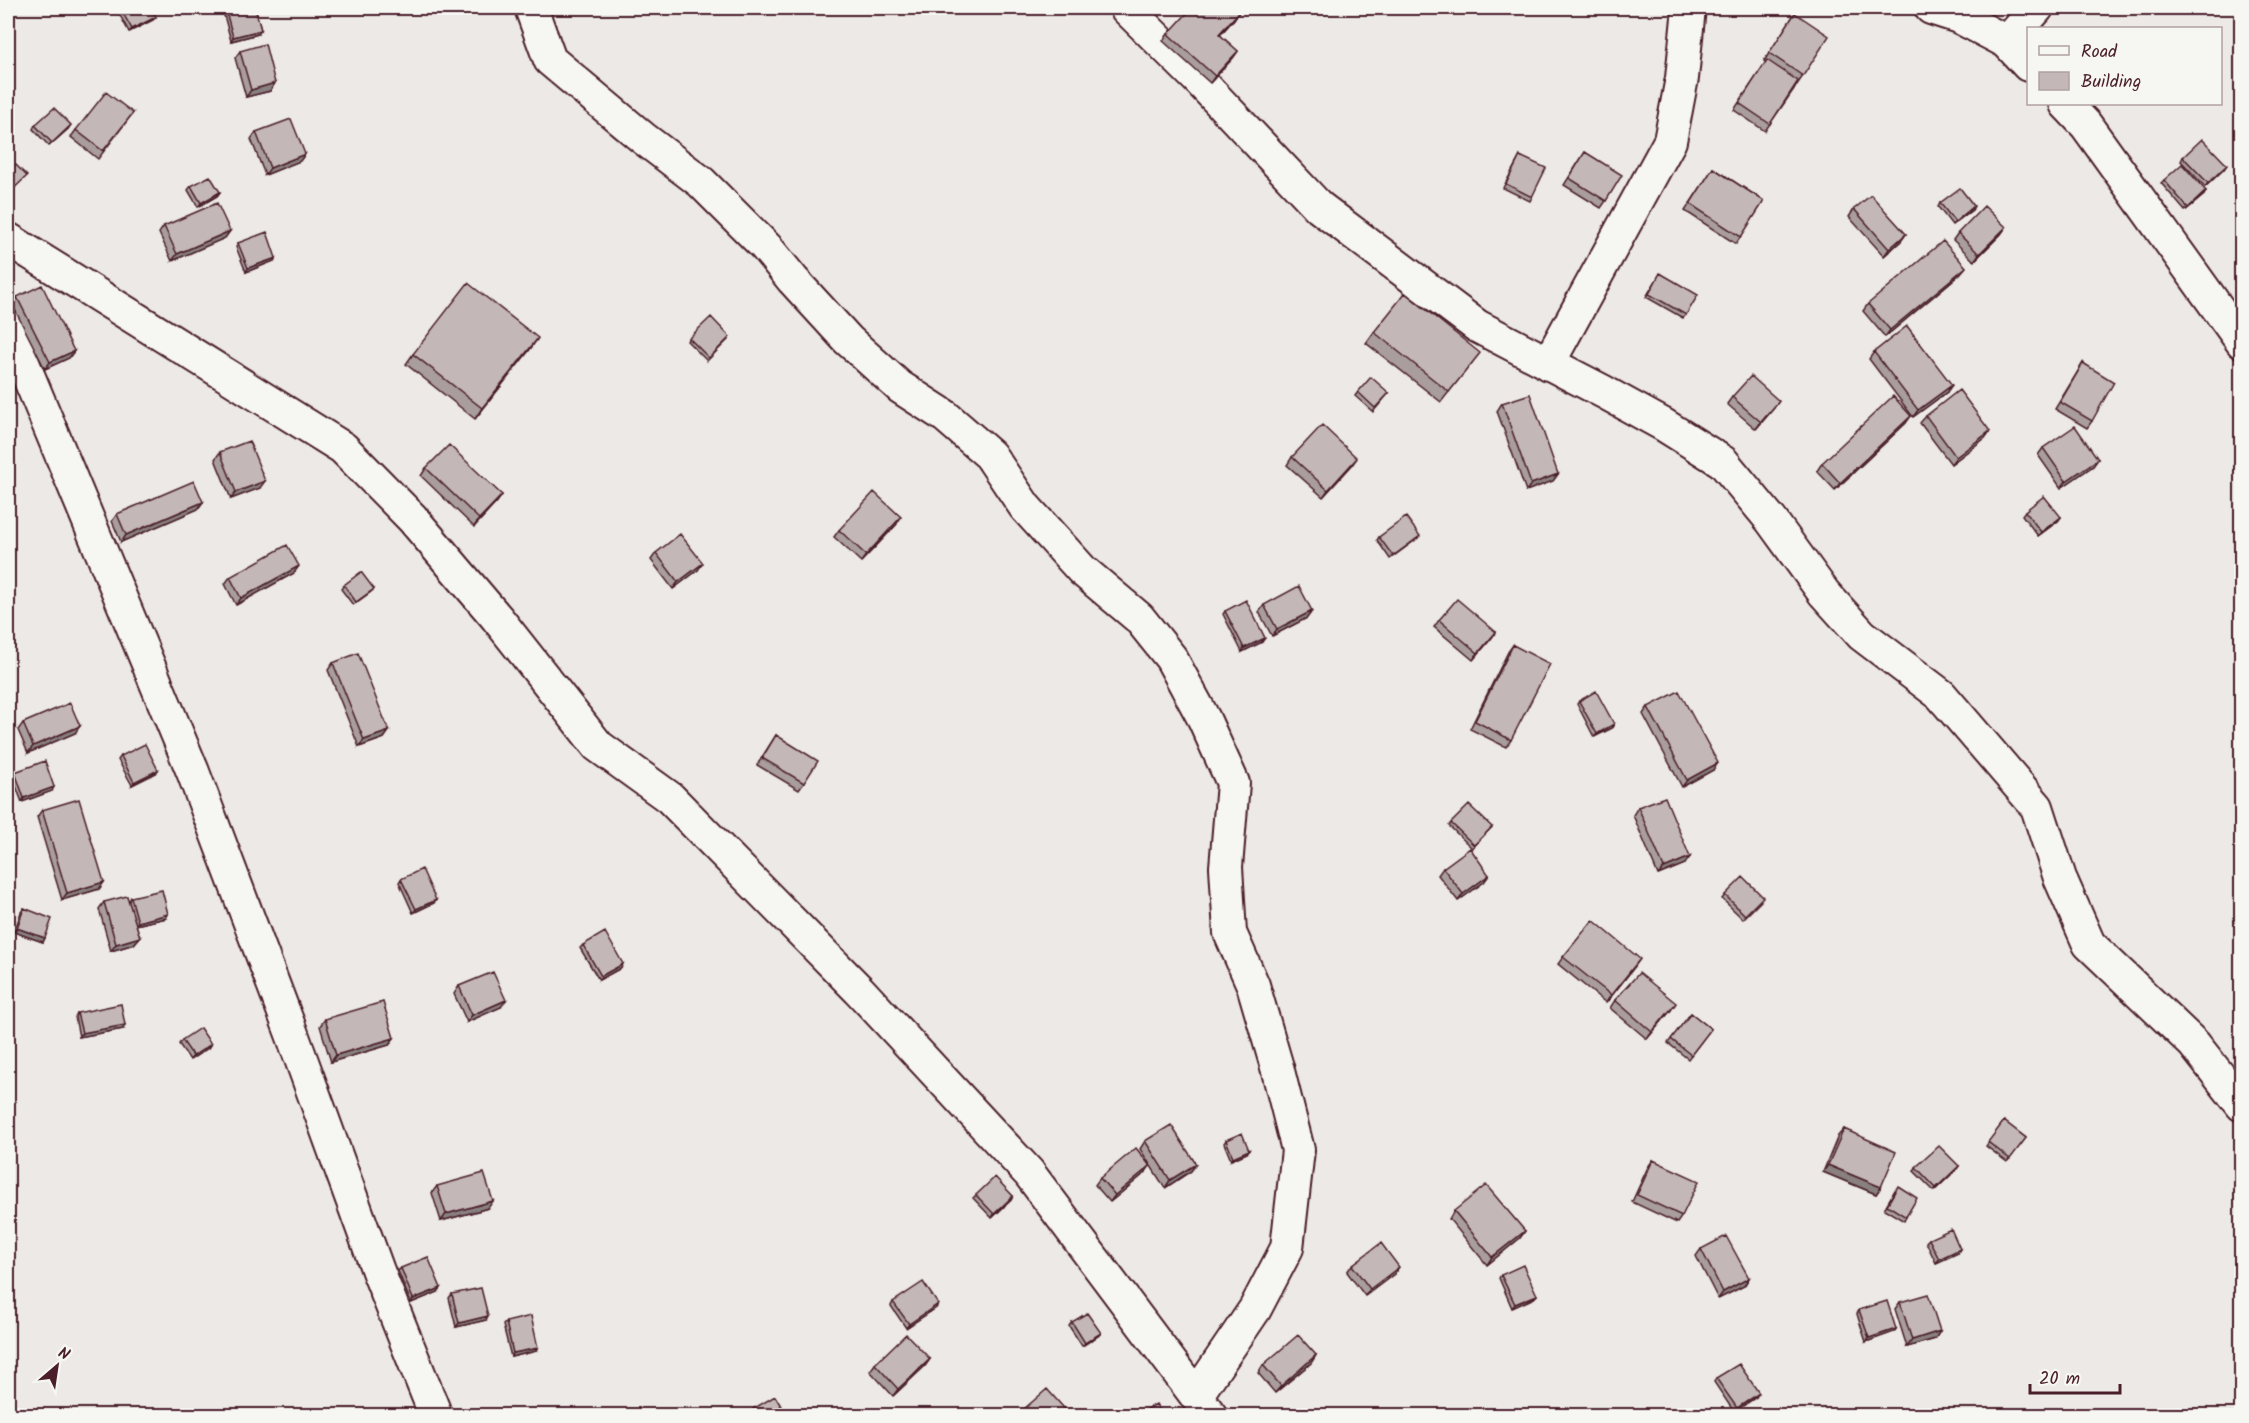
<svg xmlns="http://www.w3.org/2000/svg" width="2249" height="1423" font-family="Kalam,sans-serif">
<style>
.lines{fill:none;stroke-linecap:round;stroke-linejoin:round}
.street-casing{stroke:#4a1f2b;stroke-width:36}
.street{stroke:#f6f6f2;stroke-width:32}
.wall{fill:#a99d9d;stroke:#4a1f2b;stroke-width:1.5}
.shaded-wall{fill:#898080;stroke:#4a1f2b;stroke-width:1.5}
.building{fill:#c4b7b7;stroke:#4a1f2b;stroke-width:1.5}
</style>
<rect width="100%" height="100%" fill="#ece9e6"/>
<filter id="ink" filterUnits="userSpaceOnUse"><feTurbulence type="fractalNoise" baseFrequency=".0167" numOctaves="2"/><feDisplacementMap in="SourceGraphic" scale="12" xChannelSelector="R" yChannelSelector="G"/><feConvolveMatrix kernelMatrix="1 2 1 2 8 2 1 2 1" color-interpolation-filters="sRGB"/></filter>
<g filter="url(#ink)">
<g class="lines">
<g class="street-casing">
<path id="street" d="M531 8 550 60 643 138 701 182 766 247 793 280 848 340 900 387 945 416 990 455 1025 507 1082 570 1139 618 1171 658 1204 719 1233 783 1226 867 1230 933 1253 985 1277 1067 1298 1150 1287 1248 1255 1309 1196 1396
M1126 8 1196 77 1319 207 1477 326 1604 392 1664 425 1723 462 1771 520 1824 593 1862 635 1941 695 2037 807 2060 878 2089 944 2194 1044 2242 1105
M1931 8 1959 17 2007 42 2028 65
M2007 42 2037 8
M2066 104 2086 125 2242 342
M8 239 343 448 412 518 497 618 598 746 670 798 859 990 1029 1173 1211 1416
M8 327 193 772 292 1034 378 1271 436 1416
M1548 364 1670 141 1682 78 1689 8"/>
</g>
<use href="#street" class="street"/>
</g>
<path class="wall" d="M116 8H151L156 17 153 20 129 32Z
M222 8H255L261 30 258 34 231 41Z
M1239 12 1234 19 1220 35 1238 51 1233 58 1210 83 1163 41 1168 34Z
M1795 13 1803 76 1765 131 1734 110 1766 62 1764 61Z
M240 51 275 83 270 91 246 97 235 58Z
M133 113 98 159 71 137 76 130Z
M35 125 68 129 49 146 33 129Z
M256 132 305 154 300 161 265 175 251 139Z
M1585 152 1606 201 1601 208 1564 185Z
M1520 156 1532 197 1530 201 1503 188Z
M2183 157 2224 169 2205 187 2181 161Z
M1713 168 1764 201 1736 244 1685 211Z
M2164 180 2206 191 2204 195 2185 211 2161 183Z
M191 186 220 192 217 196 198 207 188 190Z
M1940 203 1972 210 1952 225 1938 207Z
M1854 209 1906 234 1901 241 1884 256 1849 217Z
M164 226 230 231 225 238 172 261 159 233Z
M2006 227 2001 234 1974 261 1953 240 1958 233Z
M238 243 274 261 246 272 236 247Z
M1960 274 1885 337 1863 311 1868 304Z
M1658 277 1686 315 1683 318 1646 297Z
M17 297 74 351 69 358 45 369 12 304Z
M1374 332 1472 363 1441 402 1366 343Z
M689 338 728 340 707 361 687 341Z
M531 348 475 419 406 364 413 354Z
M1874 352 1947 392 1913 417 1869 359Z
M2083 363 2092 421 2087 428 2055 409Z
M1358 392 1389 393 1373 412 1355 396Z
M1732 397 1774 408 1756 429 1727 404Z
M1502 403 1558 474 1553 481 1526 491 1497 411Z
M1926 416 1990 431 1985 438 1951 464 1920 423Z
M1906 423 1835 490 1817 471 1822 463Z
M2043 448 2098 459 2093 466 2061 488 2038 455Z
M220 452 260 488 231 499 215 459Z
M1292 457 1352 465 1323 497 1287 465Z
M426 468 502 495 497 502 474 527 421 476Z
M198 509 121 542 112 521 117 514Z
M2025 511 2061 517 2058 521 2038 536 2022 515Z
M896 525 861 562 834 537 839 530Z
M1379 537 1417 539 1390 559 1377 540Z
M656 553 698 570 673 589 651 560Z
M294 573 236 605 225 584 230 577Z
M344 585 374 589 371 592 353 605 341 589Z
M1264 605 1312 611 1307 618 1272 636 1259 612Z
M1225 611 1262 642 1242 652 1223 614Z
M1439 620 1496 632 1473 660 1434 627Z
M1513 645 1511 740 1506 747 1470 729 1508 652Z
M333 663 389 731 384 738 359 747 328 670Z
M1579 701 1612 728 1594 737 1577 704Z
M1648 707 1713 770 1682 787 1643 714Z
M23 723 75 733 28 753 18 730Z
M776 735 804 783 799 790 757 765Z
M121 756 156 773 132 785 118 760Z
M15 772 52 791 22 802 12 776Z
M1638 807 1685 864 1658 875 1633 815Z
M42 810 104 882 99 889 62 900 37 817Z
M1451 823 1492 827 1472 848 1449 826Z
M1443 868 1489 875 1484 882 1458 901 1438 875Z
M401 879 436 900 434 903 413 913 399 882Z
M1725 895 1761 901 1743 919 1722 899Z
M131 897 168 914 166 918 136 925 140 937 134 944 111 951 99 909 104 902 129 901Z
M24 908 45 938 43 942 14 932 21 912Z
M583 945 621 968 599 980 580 948Z
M1563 957 1635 966 1606 1003 1558 964Z
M459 986 501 1007 467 1022 454 994Z
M1615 1000 1671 1010 1647 1039 1610 1008Z
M77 1013 123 1029 79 1037 75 1017Z
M1691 1013 1711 1029 1688 1059 1668 1043Z
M325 1019 389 1045 331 1062 320 1026Z
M182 1040 208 1048 190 1060 179 1044Z
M2004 1121 2026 1138 2007 1162 1986 1146Z
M1844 1129 1881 1187 1876 1194 1823 1172 1838 1136Z
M1226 1140 1247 1153 1231 1160 1224 1143Z
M1145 1141 1196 1164 1191 1171 1165 1188 1140 1149Z
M1653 1160 1682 1216 1677 1223 1632 1202 1648 1167Z
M1959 1166 1956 1170 1934 1191 1914 1171 1916 1167Z
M1145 1173 1110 1202 1095 1185 1100 1178Z
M437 1186 488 1208 441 1221 432 1193Z
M1895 1190 1906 1217 1904 1221 1884 1209Z
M976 1195 1013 1196 1011 1200 992 1218 973 1198Z
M1454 1211 1525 1231 1520 1238 1487 1265 1449 1219Z
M1929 1239 1958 1253 1936 1263 1926 1242Z
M1701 1249 1749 1278 1744 1286 1718 1299 1696 1256Z
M1352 1265 1394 1274 1365 1296 1347 1272Z
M401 1268 438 1292 411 1303 398 1271Z
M1501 1275 1537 1295 1534 1298 1512 1308 1499 1278Z
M452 1294 486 1320 456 1327 449 1298Z
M893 1302 936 1308 906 1328 891 1306Z
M1900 1302 1940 1331 1935 1339 1907 1347 1895 1309Z
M1859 1310 1896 1329 1894 1332 1866 1342 1857 1314Z
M506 1322 536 1351 511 1357 503 1325Z
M1072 1322 1101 1333 1098 1336 1082 1346 1069 1326Z
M1316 1355 1311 1363 1275 1393 1258 1373 1263 1365Z
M930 1359 925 1366 893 1396 870 1371 875 1364Z
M1716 1378 1756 1397 1734 1412 1714 1382Z
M753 1409 787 1416H749Z
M1024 1409 1071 1416H1019Z"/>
<path class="shaded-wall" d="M1239 12 1234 19 1214 42 1219 34Z
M156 17 153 20 129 32 132 29Z
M261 30 258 34 231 41 233 37Z
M1238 51 1233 58 1210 83 1215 76Z
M275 83 270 91 246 97 251 90Z
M71 125 68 129 49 146 52 143Z
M305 154 300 161 265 175 270 168Z
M2227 165 2224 169 2205 187 2208 183Z
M2206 191 2204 195 2185 211 2188 208Z
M220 192 217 196 198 207 201 203Z
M1974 206 1972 210 1952 225 1955 222Z
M2006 227 2001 234 1974 261 1979 254Z
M230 231 225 238 172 261 177 254Z
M1906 234 1901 241 1884 256 1889 249Z
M276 258 274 261 246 272 248 268Z
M1966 267 1960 274 1885 337 1890 330Z
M538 338 531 348 475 419 482 408Z
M74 351 69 358 45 369 50 362Z
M1952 385 1947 392 1913 417 1918 410Z
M1779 401 1774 408 1756 429 1761 422Z
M1911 416 1906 423 1835 490 1840 483Z
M1990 431 1985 438 1951 464 1956 457Z
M1357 458 1352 465 1323 497 1328 490Z
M2098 459 2093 466 2061 488 2066 481Z
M1558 474 1553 481 1526 491 1531 484Z
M265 481 260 488 231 499 236 492Z
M502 495 497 502 474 527 479 519Z
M203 502 198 509 121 542 126 535Z
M901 517 896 525 861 562 866 555Z
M2061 517 2058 521 2038 536 2041 532Z
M703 563 698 570 673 589 678 582Z
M299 566 294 573 236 605 241 598Z
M1312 611 1307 618 1272 636 1277 629Z
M1496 632 1491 639 1473 660 1478 653Z
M1265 638 1262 642 1242 652 1244 648Z
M1614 724 1612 728 1594 737 1597 734Z
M80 726 75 733 28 753 33 746Z
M389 731 384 738 359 747 364 740Z
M1718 763 1713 770 1682 787 1687 780Z
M158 770 156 773 132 785 134 782Z
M54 787 52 791 22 802 24 798Z
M1690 857 1685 864 1658 875 1664 868Z
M1489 875 1484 882 1458 901 1463 894Z
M104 882 99 889 62 900 67 893Z
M436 900 434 903 413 913 416 909Z
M168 914 166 918 135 925 138 922Z
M17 928 45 938 43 942 14 932Z
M140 937 134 944 111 951 116 944Z
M1640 959 1635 966 1606 1003 1611 995Z
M623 964 621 968 599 980 601 976Z
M506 1000 501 1007 467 1022 472 1015Z
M1676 1003 1671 1010 1647 1039 1652 1032Z
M125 1025 123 1029 79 1037 82 1033Z
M394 1038 389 1045 331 1062 336 1055Z
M211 1044 208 1048 190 1060 193 1056Z
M1249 1150 1247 1153 1231 1160 1233 1157Z
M1196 1164 1191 1171 1165 1188 1170 1180Z
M1828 1165 1881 1187 1876 1194 1823 1172Z
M1150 1166 1145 1173 1110 1202 1115 1195Z
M1959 1166 1956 1170 1934 1191 1936 1188Z
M1013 1196 1011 1200 992 1218 994 1214Z
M493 1201 488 1208 441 1221 446 1214Z
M1525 1231 1520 1238 1487 1265 1492 1257Z
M1960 1249 1958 1253 1936 1263 1939 1259Z
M1399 1267 1394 1274 1365 1296 1370 1289Z
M1749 1278 1744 1286 1718 1299 1723 1292Z
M441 1288 438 1292 411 1303 413 1299Z
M1537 1295 1534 1298 1512 1308 1515 1304Z
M938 1304 936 1308 906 1328 909 1324Z
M488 1316 486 1320 456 1327 459 1323Z
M1896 1329 1894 1332 1866 1342 1869 1338Z
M1940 1331 1935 1339 1907 1347 1912 1340Z
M1101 1333 1098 1336 1082 1346 1085 1343Z
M538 1348 536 1351 511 1357 513 1353Z
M1316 1355 1311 1363 1275 1393 1281 1386Z
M930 1359 925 1366 893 1396 898 1389Z
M1759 1393 1756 1397 1734 1412 1737 1408Z"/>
<path class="building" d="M120 8H151L156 17 132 29Z
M225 8H255L261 30 233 37Z
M1192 8H1234L1239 12 1219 34 1238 51 1215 76 1168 34Z
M1795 13 1829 36 1803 76 1769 53Z
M265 44 275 83 251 90 240 51Z
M1767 60 1798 81 1770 124 1739 103Z
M106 92 133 113 103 151 76 130Z
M54 108 71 125 52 143 35 125Z
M291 119 305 154 270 168 256 132Z
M2202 139 2227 165 2208 183 2183 157Z
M1585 152 1622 175 1606 201 1569 178Z
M1520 156 1546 168 1532 197 1506 184Z
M12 161 27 176 8 194V165Z
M2182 164 2206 191 2188 208 2164 180Z
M1713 168 1764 201 1741 237 1690 204Z
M210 176 220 192 201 203 191 186Z
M1960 188 1974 206 1955 222 1940 203Z
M1871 195 1906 234 1889 249 1854 209Z
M217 203 230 231 177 254 164 226Z
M1984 206 2006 227 1979 254 1958 233Z
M267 232 276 258 248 268 238 243Z
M1943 241 1966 267 1890 330 1868 304Z
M1660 273 1698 295 1686 315 1649 294Z
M468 283 538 338 482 408 413 354Z
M42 285 74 351 50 362 17 297Z
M1405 293 1480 353 1449 392 1374 332Z
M711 317 730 337 709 358 689 338Z
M1907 326 1952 385 1918 410 1874 352Z
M2083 363 2114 382 2092 421 2060 402Z
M1751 376 1779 401 1761 422 1732 397Z
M1371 377 1389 393 1375 408 1358 392Z
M1959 390 1990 431 1956 457 1926 416Z
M1530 394 1558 474 1531 484 1502 403Z
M1893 396 1911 416 1840 483 1822 463Z
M1322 425 1357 458 1328 490 1292 457Z
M2075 426 2098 459 2066 481 2043 448Z
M249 441 265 481 236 492 220 452Z
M449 445 502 495 479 519 426 468Z
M194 481 203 502 126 535 117 514Z
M874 492 901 517 866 555 839 530Z
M2044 496 2061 517 2041 532 2025 511Z
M1406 517 1420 536 1393 556 1379 537Z
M680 534 703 563 678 582 656 553Z
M287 545 299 566 241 598 230 577Z
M361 572 374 589 356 602 344 585Z
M1299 586 1312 611 1277 629 1264 605Z
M1457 599 1496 632 1478 653 1439 620Z
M1246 600 1265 638 1244 648 1225 611Z
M1513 645 1550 664 1511 740 1475 721Z
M358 653 389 731 364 740 333 663Z
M1596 691 1614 724 1597 734 1579 701Z
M1679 691 1718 763 1687 780 1648 707Z
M70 703 80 726 33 746 23 723Z
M776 735 818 761 804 783 762 758Z
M145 744 158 770 134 782 121 756Z
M45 761 54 787 24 798 15 772Z
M1665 797 1690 857 1664 868 1638 807Z
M79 799 104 882 67 893 42 810Z
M1469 805 1492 827 1474 845 1451 823Z
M1470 848 1489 875 1463 894 1443 868Z
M422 869 436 900 416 909 401 879Z
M1743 877 1763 897 1745 915 1725 895Z
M162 890 168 914 138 922 131 897Z
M127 896 140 937 116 944 104 902Z
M24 908 52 919 45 938 17 928Z
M1593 920 1640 959 1611 995 1563 957Z
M605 932 623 964 601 976 583 945Z
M493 972 506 1000 472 1015 459 986Z
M1639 973 1676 1003 1652 1032 1615 1000Z
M383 1002 394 1038 336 1055 325 1019Z
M121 1004 125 1025 82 1033 77 1013Z
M1691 1013 1711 1029 1691 1055 1671 1039Z
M200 1028 211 1044 193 1056 182 1040Z
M2004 1121 2026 1138 2010 1159 1988 1142Z
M1171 1125 1196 1164 1170 1180 1145 1141Z
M1844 1129 1896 1152 1881 1187 1828 1165Z
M1242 1133 1249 1150 1233 1157 1226 1140Z
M1939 1146 1959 1166 1936 1188 1916 1167Z
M1136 1148 1150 1166 1115 1195 1100 1178Z
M1653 1160 1699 1181 1682 1216 1637 1195Z
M484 1173 493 1201 446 1214 437 1186Z
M995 1177 1013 1196 994 1214 976 1195Z
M1486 1185 1525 1231 1492 1257 1454 1211Z
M1898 1186 1917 1198 1906 1217 1887 1205Z
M1951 1229 1960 1249 1939 1259 1929 1239Z
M1726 1236 1749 1278 1723 1292 1701 1249Z
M1381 1243 1399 1267 1370 1289 1352 1265Z
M428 1257 441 1288 413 1299 401 1268Z
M1523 1265 1537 1295 1515 1304 1501 1275Z
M923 1282 938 1304 909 1324 893 1302Z
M481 1288 488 1316 459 1323 452 1294Z
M1928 1294 1940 1331 1912 1340 1900 1302Z
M1887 1301 1896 1329 1869 1338 1859 1310Z
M1087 1313 1101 1333 1085 1343 1072 1322Z
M531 1316 538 1348 513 1353 506 1322Z
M906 1334 930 1359 898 1389 875 1364Z
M1298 1335 1316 1355 1281 1386 1263 1365Z
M1739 1364 1759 1393 1737 1408 1716 1378Z
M1047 1389 1071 1416H1030L1024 1409Z
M775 1396 787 1416H757L753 1409Z
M1156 1404 1163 1416H1137V1415Z"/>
</g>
<rect width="2249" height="1423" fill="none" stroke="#f6f6f2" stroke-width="30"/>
<rect x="15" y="15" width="2219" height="1393" fill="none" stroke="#4a1f2b" stroke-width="2" filter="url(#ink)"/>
<rect x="2027" y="27" width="195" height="78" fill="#f6f6f2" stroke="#b1a0a2" stroke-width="1.5"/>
<rect x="2039" y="46" width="30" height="9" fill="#f6f6f2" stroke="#b1a0a2" stroke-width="1.5"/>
<text x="2081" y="57" font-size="18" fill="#4a1f2b">Road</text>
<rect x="2039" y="72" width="30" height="18" fill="#c4b7b7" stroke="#b1a0a2" stroke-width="1.5"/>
<text x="2081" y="87" font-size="18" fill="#4a1f2b">Building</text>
<g transform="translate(57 1366) rotate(29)" stroke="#f6f6f2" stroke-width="4.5" paint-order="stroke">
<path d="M0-4.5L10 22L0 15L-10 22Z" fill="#4a1f2b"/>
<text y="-9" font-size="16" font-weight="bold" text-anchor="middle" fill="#4a1f2b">N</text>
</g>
<path d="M2030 1384v9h90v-9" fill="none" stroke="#4a1f2b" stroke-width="3"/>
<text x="2039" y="1384" font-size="18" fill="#4a1f2b" stroke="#f6f6f2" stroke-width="4.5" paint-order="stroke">20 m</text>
</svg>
